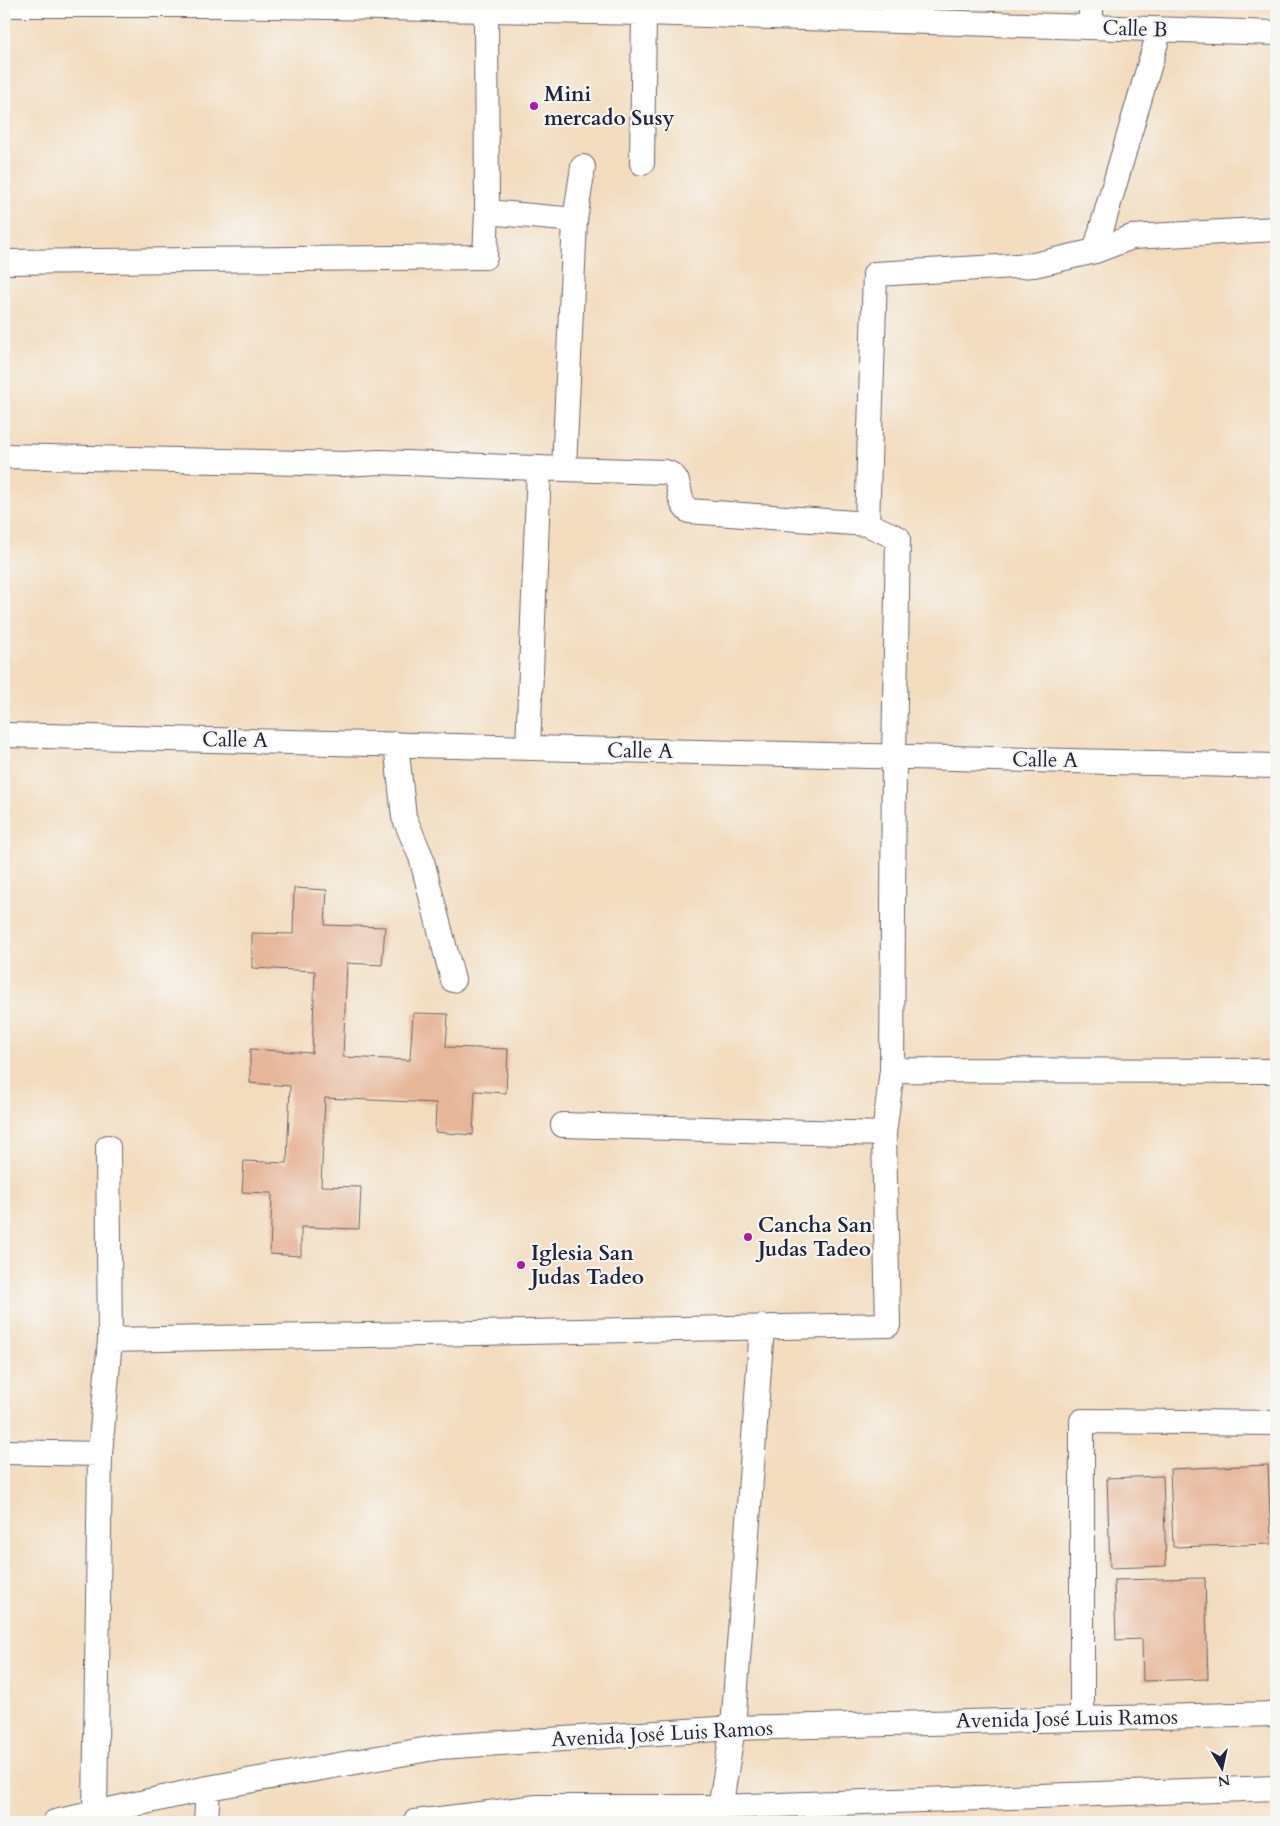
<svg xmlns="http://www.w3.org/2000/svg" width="1280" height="1826" font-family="Cardo,serif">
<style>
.building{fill:#e7b699}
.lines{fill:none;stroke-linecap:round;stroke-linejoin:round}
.minor-casing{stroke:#6b6369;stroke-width:26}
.minor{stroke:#fff;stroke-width:24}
.poi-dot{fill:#b5179e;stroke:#f6f6f2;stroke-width:2}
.labels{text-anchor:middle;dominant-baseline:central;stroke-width:4.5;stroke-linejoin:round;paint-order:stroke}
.street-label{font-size:21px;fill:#22223b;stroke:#f6f6f2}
.poi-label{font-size:21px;font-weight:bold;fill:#22223b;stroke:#f6f6f2;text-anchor:start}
</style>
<rect width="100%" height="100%" fill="#f6f6f2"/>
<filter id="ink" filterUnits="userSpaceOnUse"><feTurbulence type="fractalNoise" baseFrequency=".02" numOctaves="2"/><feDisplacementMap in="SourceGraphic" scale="10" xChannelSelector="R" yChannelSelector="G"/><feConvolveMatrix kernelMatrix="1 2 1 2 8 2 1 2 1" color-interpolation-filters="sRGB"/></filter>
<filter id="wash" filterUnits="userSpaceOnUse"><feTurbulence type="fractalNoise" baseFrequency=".0096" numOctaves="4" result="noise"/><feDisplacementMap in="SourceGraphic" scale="20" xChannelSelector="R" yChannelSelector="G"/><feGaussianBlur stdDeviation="1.12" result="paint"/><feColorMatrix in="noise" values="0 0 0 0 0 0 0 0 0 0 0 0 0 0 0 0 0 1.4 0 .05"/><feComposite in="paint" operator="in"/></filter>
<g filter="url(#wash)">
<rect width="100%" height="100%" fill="#f3dcbe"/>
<g id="blocks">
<path class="building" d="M294 888 327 890 325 925 385 927 382 965 347 963 343 1057 410 1060 413 1013 448 1014 446 1047 508 1049 506 1093 475 1091 473 1135 435 1132 436 1103 325 1098 321 1186 361 1187 359 1229 301 1227V1256L270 1254 272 1193 242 1192 244 1161 287 1163 290 1086 250 1083V1049L312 1053 315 971 252 968V933L293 934Z
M1268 1465 1271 1544 1173 1547 1170 1469Z
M1163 1476 1166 1566 1110 1568 1107 1478Z
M1205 1578 1208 1679 1143 1681 1142 1639 1116 1640 1114 1580Z"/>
</g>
</g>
<g filter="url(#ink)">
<use href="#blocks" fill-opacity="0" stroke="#6b6369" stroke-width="1"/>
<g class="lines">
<g class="minor-casing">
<path id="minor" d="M4 5H220L644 13 1276 33
M1091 27V4
M642 163 644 13
M487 212 575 220
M1095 251 1160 29
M4 262 485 257 487 212 486 10
M4 456 344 464 380 462 564 469
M867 524 875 274 1034 265 1095 251 1132 237 1276 229
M4 735 1276 766
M396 744 404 817 421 857 453 980
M528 748 539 468
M892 1070 1276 1071
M563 1125 884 1134
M110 1340 888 1325 884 1134 892 1070 894 757 898 538 867 524 689 511C673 499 686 477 665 472L564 469 575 220 583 167
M4 1452 100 1454
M1082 1718V1421L1276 1423
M95 1813 100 1454 110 1340 108 1147
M718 1821 733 1728 762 1327
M55 1822 208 1788 440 1747 733 1728 1276 1714
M206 1822 208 1788
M415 1822 537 1807H719L1276 1788"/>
</g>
<use href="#minor" class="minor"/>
</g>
</g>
<g class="poi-dot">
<circle cx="534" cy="106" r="5"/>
<circle cx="748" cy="1237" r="5"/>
<circle cx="521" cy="1265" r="5"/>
</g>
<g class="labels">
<g class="street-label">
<text transform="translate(1135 29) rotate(2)">Calle B</text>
<text transform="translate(235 740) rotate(1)">Calle A</text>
<text transform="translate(640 751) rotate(1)">Calle A</text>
<text transform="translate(1045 760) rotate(1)">Calle A</text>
<text transform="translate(1067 1719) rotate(-1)">Avenida José Luis Ramos</text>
<text transform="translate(662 1734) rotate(-3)">Avenida José Luis Ramos</text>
</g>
<g class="poi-label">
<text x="544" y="94">Mini<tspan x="544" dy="24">mercado Susy</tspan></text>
<text x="758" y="1225">Cancha San<tspan x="758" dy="24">Judas Tadeo</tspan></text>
<text x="531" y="1253">Iglesia San<tspan x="531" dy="24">Judas Tadeo</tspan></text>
</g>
</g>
<rect width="1280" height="1826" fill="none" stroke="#f6f6f2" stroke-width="20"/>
<g transform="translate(1222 1768) rotate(171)" stroke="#f6f6f2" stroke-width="4" paint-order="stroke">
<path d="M0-4L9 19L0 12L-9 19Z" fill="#22223b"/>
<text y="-8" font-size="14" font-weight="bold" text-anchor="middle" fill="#22223b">N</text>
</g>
</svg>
